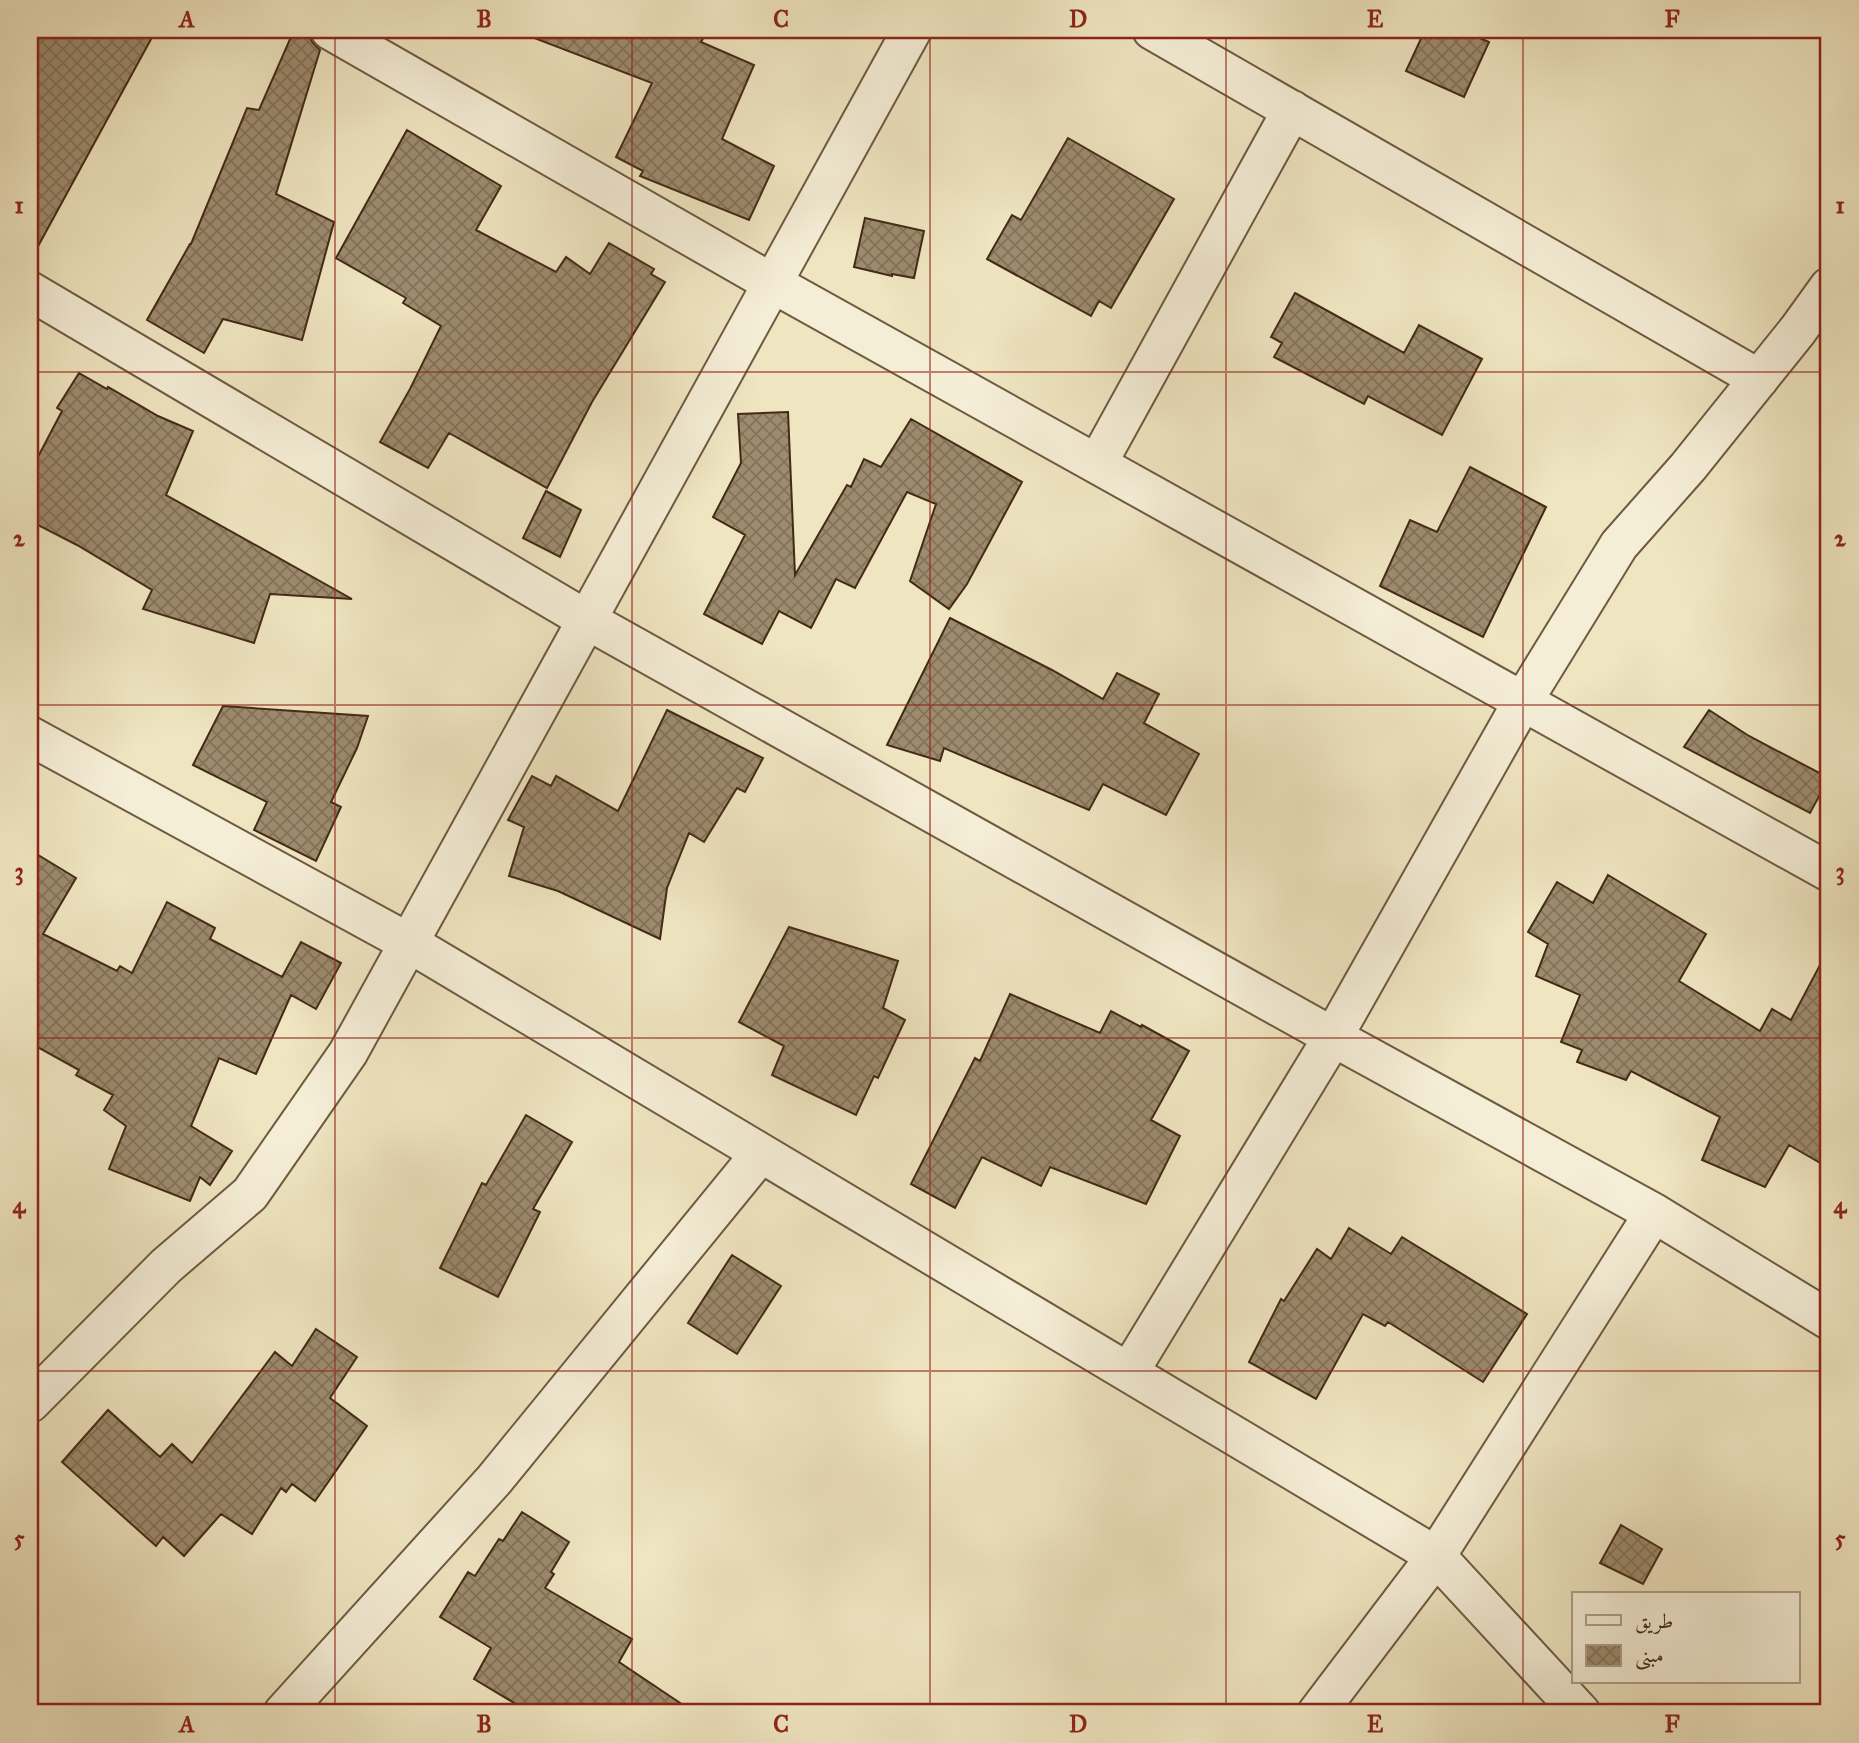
<svg xmlns="http://www.w3.org/2000/svg" width="1859" height="1743" font-family="'IM FELL Great Primer',Amiri,serif">
<style>
.building{fill:url(#building-cross-hatch);stroke:#442a15;stroke-width:2}
.lines{fill:none;stroke-linecap:round;stroke-linejoin:round}
.minor-casing{stroke:#6f5940;stroke-width:42}
.minor{stroke:#f5eed7;stroke-width:38}
.grid{fill:none;stroke:#8f2418;stroke-width:2;stroke-opacity:0.55}
.neatline{fill:none;stroke:#8f2418;stroke-width:2.5}
.grid-label{font-size:23px;text-anchor:middle;font-weight:bold;fill:#8f2418}
</style>
<defs>
<pattern id="building-cross-hatch" width="8" height="8" patternUnits="userSpaceOnUse" patternTransform="scale(1.75)"><rect width="8" height="8" fill="#9d8b6e"/><path d="M0 0l8 8M0 8l8-8" fill="none" stroke="#827259"/></pattern>
</defs>
<rect width="100%" height="100%" fill="#efe5c1"/>
<filter id="stains"><feTurbulence type="fractalNoise" baseFrequency=".00286" numOctaves="4"/><feColorMatrix values="0 0 0 0 .2 0 0 0 0 .09 0 0 0 0 .02 0 0 0 .5 -.17"/></filter>
<radialGradient id="worn" r=".72"><stop offset=".6" stop-color="#630" stop-opacity="0"/><stop offset="1" stop-color="#630" stop-opacity=".3"/></radialGradient>
<path class="building" d="M30 30H156L30 261Z
M294 30H308L312 42 320 50 276 194 334 222 302 340 223 319 204 353 147 320 190 244H191L247 108 259 110Z
M522 30H708L701 42 754 65 722 139 774 166 749 220 640 176 643 171 616 157 652 83 521 33Z
M1425 30H1462L1489 42 1464 97 1406 71Z
M407 130 501 186 476 230 556 272 566 257 590 274 609 243 654 269 651 274 665 282 592 402 547 488 449 433 428 468 380 442 410 389 441 326 403 303 406 298 336 258Z
M1068 138 1174 199 1111 308 1099 301 1091 316 987 259 1012 215 1021 220Z
M865 218 924 231 914 278 892 274V276L854 267Z
M1295 293 1404 353 1419 325 1482 359 1442 435 1368 396 1364 404 1274 357 1282 343 1271 337Z
M79 373 107 389 108 387 158 416 193 431 166 495 352 599 270 594 254 643 143 609 152 590 77 545 30 521V472L62 411 57 408Z
M788 412 795 575 847 485 851 487 864 459 881 467 911 419 1022 482 967 584 949 609 910 581 936 504 907 492 855 588 836 579 811 628 779 611 762 644 704 614 745 535 713 517 741 463 738 414Z
M1470 467 1546 507 1483 637 1380 586 1410 520 1437 532Z
M546 491 581 510 560 557 523 538Z
M950 618 1052 670 1103 699 1117 673 1159 694 1144 723 1199 754 1166 815 1103 784 1089 810 944 748 940 761 887 745Z
M223 706 368 716 357 748 331 802 341 807 316 861 254 830 267 802 193 765Z
M667 710 763 758 745 792 737 788 704 842 689 833 667 888 660 939 558 891 509 876 524 827 508 820 532 776 551 786 556 776 618 811Z
M1709 710 1749 736 1829 778 1810 813 1684 747Z
M30 850 76 878 43 934 117 971 120 966 132 973 167 902 215 928 210 939 282 977 301 942 341 963 316 1009 291 995 256 1074 219 1058 191 1126 232 1151 210 1185 200 1177 190 1201 109 1169 126 1126 104 1110 113 1095 76 1075 79 1070 30 1043Z
M1608 875 1706 934 1679 981 1760 1031 1772 1009 1791 1020 1829 948V1168L1789 1145 1765 1187 1702 1160 1720 1117 1631 1071 1626 1080 1577 1062 1582 1050 1561 1042 1580 995 1536 976 1548 944 1528 932 1557 882 1593 903Z
M789 927 898 961 883 1008 905 1020 878 1078 874 1076 856 1115 772 1075 784 1046 739 1022Z
M1010 994 1100 1033 1111 1011 1141 1027 1142 1025 1189 1051 1151 1120 1180 1136 1146 1204 1050 1167 1041 1186 982 1157 955 1208 911 1184 975 1058 980 1061Z
M526 1115 572 1142 533 1209 540 1212 498 1297 440 1268 482 1183 486 1185Z
M1349 1228 1391 1254 1402 1237 1527 1314 1483 1382 1388 1322 1385 1326 1363 1314 1316 1399 1249 1362 1281 1299 1284 1301 1317 1249 1331 1259Z
M732 1255 781 1286 737 1354 688 1323Z
M316 1329 357 1357 330 1398 367 1426 315 1501 292 1484 286 1492 281 1488 252 1534 221 1514 184 1556 163 1537 156 1546 62 1462 108 1410 160 1457 172 1444 192 1463 275 1352 292 1366Z
M522 1512 569 1542 551 1572 554 1574 545 1588 632 1639 619 1662 695 1713H531L474 1679 491 1648 440 1617 468 1572 475 1576 499 1539 503 1541Z
M1621 1525 1662 1549 1643 1584 1600 1563Z"/>
<g class="lines">
<g class="minor-casing">
<path id="minor" d="M330 30 772 283 1829 872
M1152 30 1759 379
M30 291 587 620 1333 1037 1654 1213 1829 1320
M1097 464 1292 110
M30 736 409 943 1436 1556 1581 1713
M1129 1372 1333 1037 1523 701 1619 545 1688 467 1798 330 1829 287
M30 1403 166 1266 250 1194 348 1053 912 30
M283 1713 494 1480 761 1153
M1317 1713 1436 1556 1654 1213"/>
</g>
<use href="#minor" class="minor"/>
</g>
<path class="grid" d="M335 30V1713M632 30V1713M930 30V1713M1226 30V1713M1523 30V1713M30 372H1829M30 705H1829M30 1038H1829M30 1371H1829"/>
<rect width="1859" height="1743" fill="none" stroke="#efe5c1" stroke-width="77"/>
<rect x="1572" y="1592" width="228" height="91" fill="#f5eed7" stroke="#aea089" stroke-width="2"/>
<rect x="1586" y="1615" width="35" height="10" fill="#f5eed7" stroke="#aea089" stroke-width="2"/>
<text x="1635" y="1628" font-size="21" fill="#442a15">طريق</text>
<rect x="1586" y="1645" width="35" height="21" fill="url(#building-cross-hatch)" stroke="#aea089" stroke-width="2"/>
<text x="1635" y="1662" font-size="21" fill="#442a15">مبنى</text>
<rect x="38" y="38" width="1782" height="1666" class="neatline"/>
<g class="grid-label">
<text x="187" y="27">A</text>
<text x="484" y="27">B</text>
<text x="781" y="27">C</text>
<text x="1078" y="27">D</text>
<text x="1375" y="27">E</text>
<text x="1672" y="27">F</text>
<text x="19" y="213">1</text>
<text x="1840" y="213">1</text>
<text x="19" y="546">2</text>
<text x="1840" y="546">2</text>
<text x="19" y="879">3</text>
<text x="1840" y="879">3</text>
<text x="19" y="1213">4</text>
<text x="1840" y="1213">4</text>
<text x="19" y="1546">5</text>
<text x="1840" y="1546">5</text>
<text x="187" y="1732">A</text>
<text x="484" y="1732">B</text>
<text x="781" y="1732">C</text>
<text x="1078" y="1732">D</text>
<text x="1375" y="1732">E</text>
<text x="1672" y="1732">F</text>
</g>
<rect width="100%" height="100%" filter="url(#stains)"/>
<rect width="100%" height="100%" fill="url(#worn)"/>
</svg>
